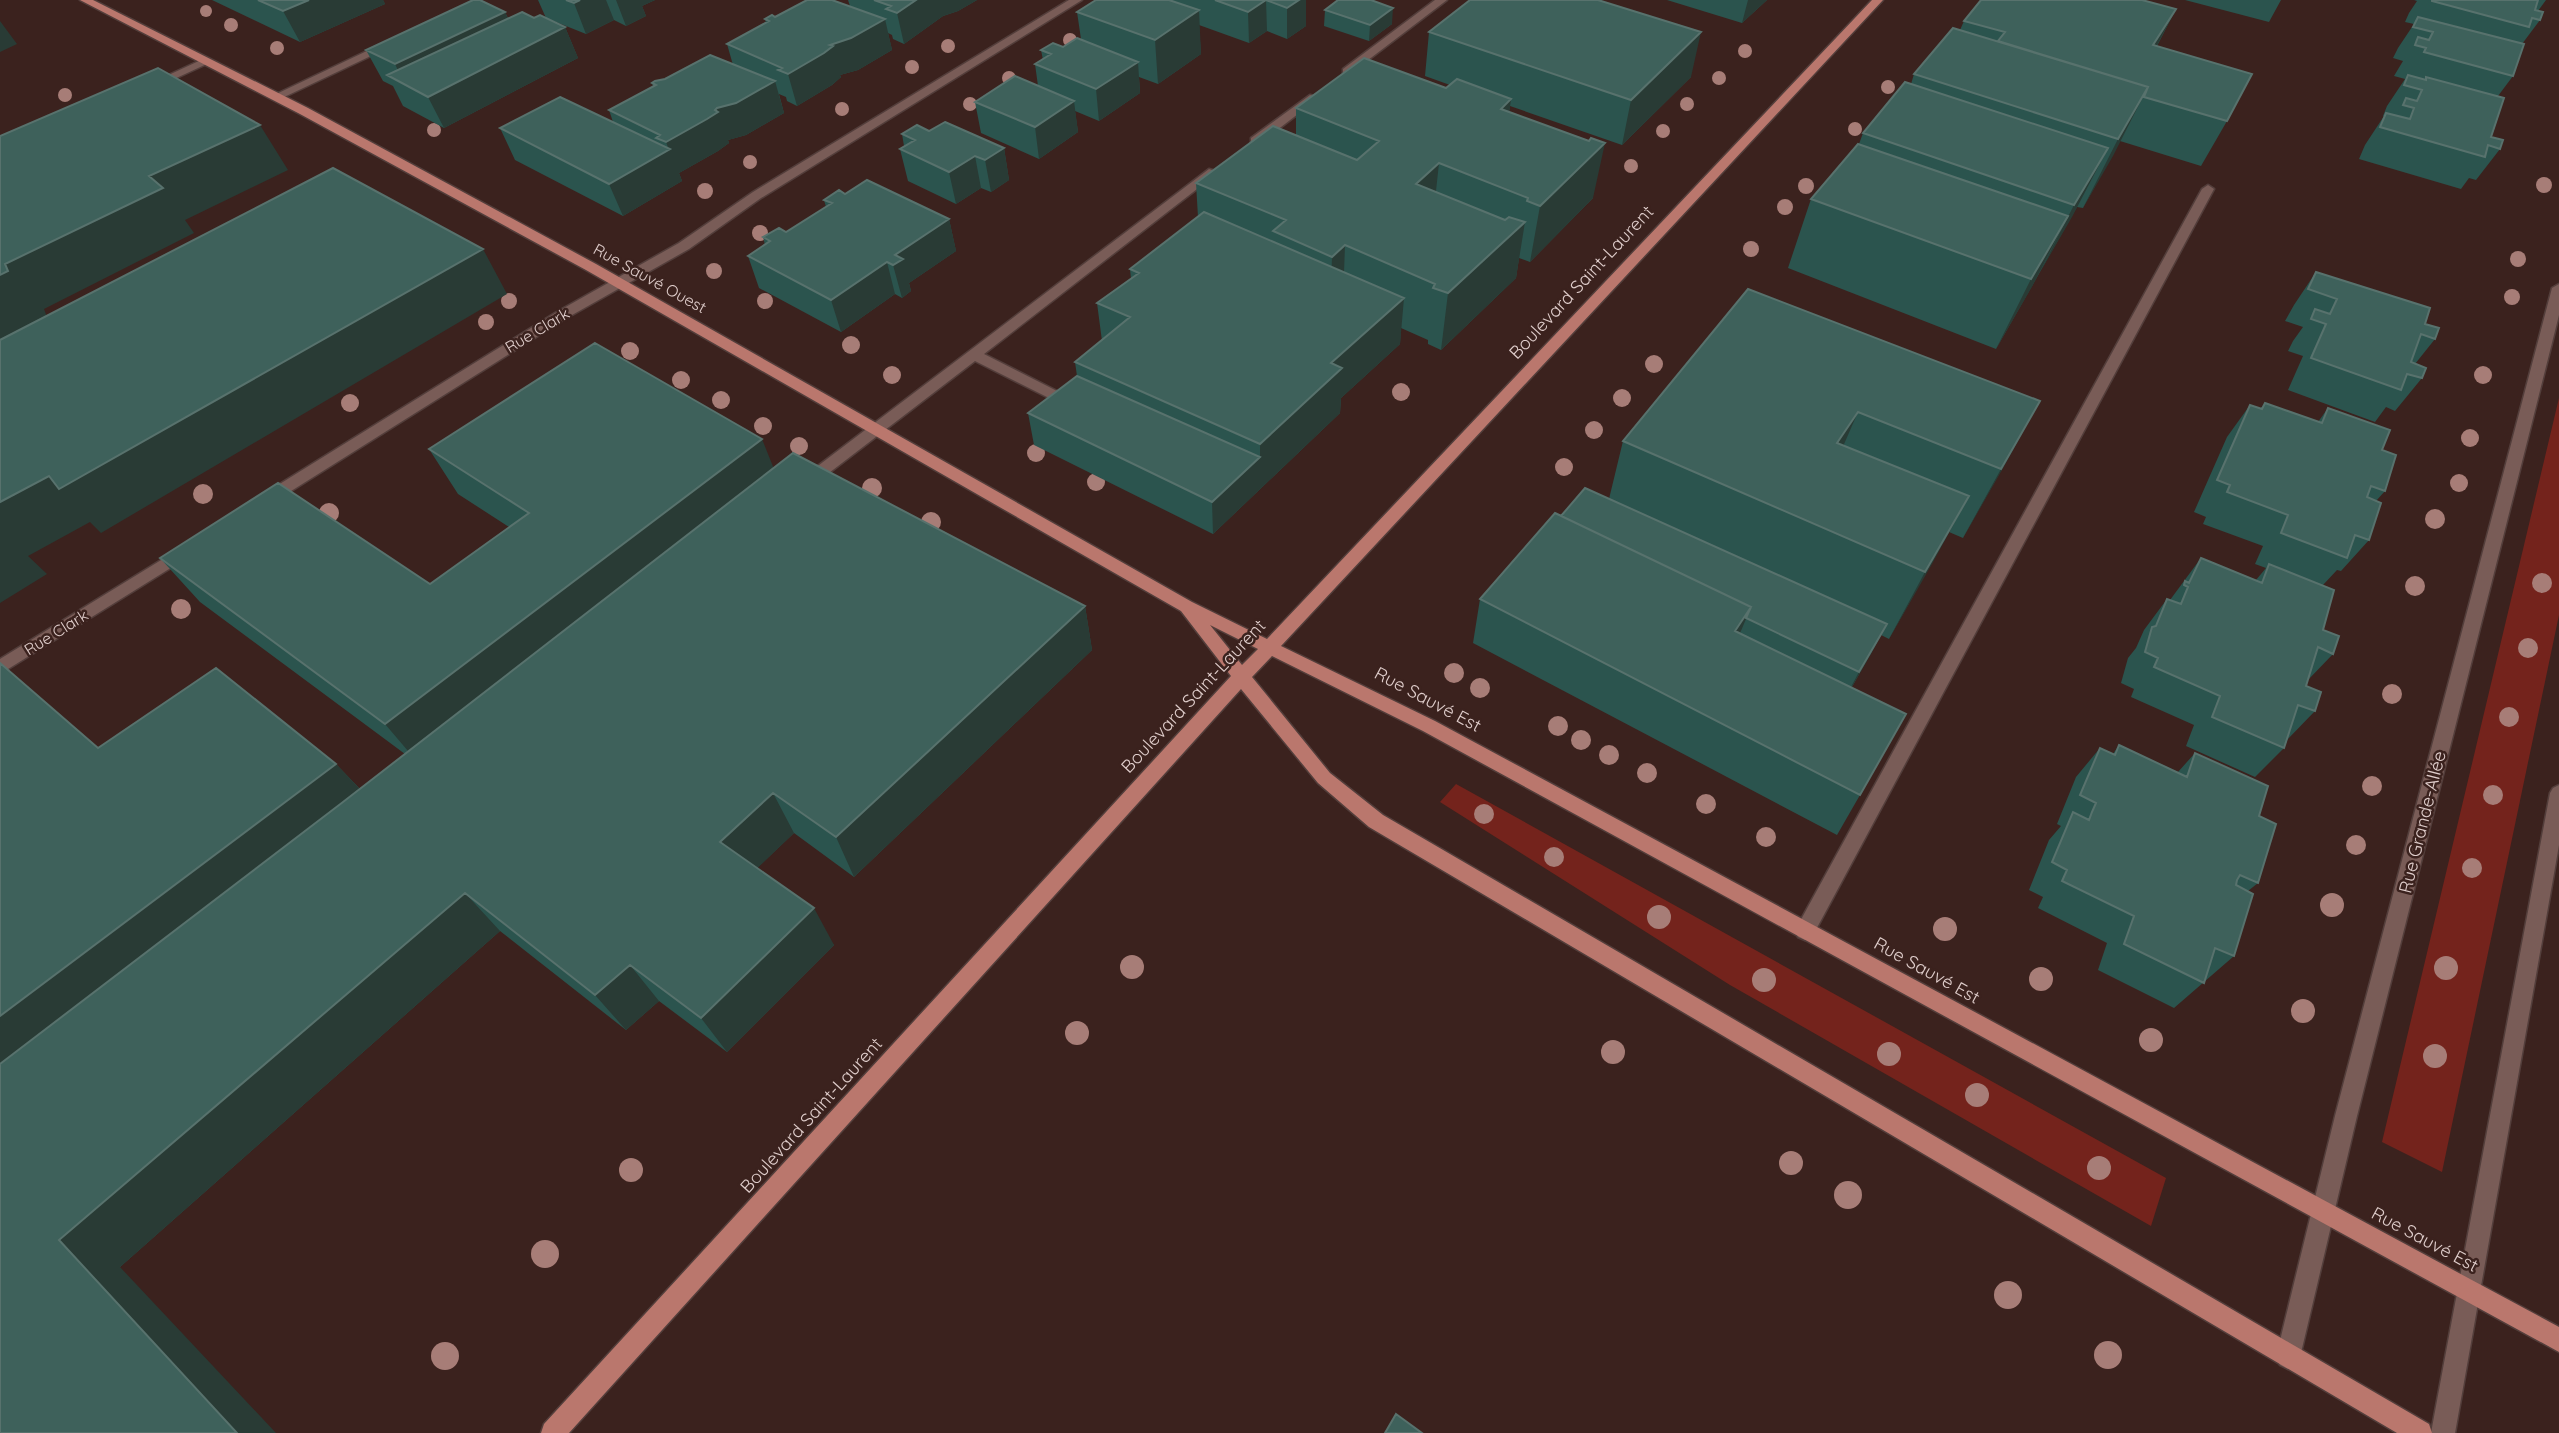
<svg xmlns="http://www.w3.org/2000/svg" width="2559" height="1433" font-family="Quicksand,sans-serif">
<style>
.green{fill:#74231c}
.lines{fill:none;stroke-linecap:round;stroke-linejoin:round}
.minor-casing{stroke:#533e3b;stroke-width:3}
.major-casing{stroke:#533e3b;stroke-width:3}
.minor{fill:#795c57;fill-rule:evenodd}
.major{fill:#ba776d;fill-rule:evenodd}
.tree{fill:#a77d77}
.wall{fill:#2b544e}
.shaded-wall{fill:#293b35}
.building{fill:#3e615b;stroke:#58726d;stroke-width:2}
.labels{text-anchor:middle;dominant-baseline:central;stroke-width:5;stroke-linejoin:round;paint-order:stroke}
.far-street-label{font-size:16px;fill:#e0cecc;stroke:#3b221e}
.street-label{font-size:18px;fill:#e0cecc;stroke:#3b221e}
</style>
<rect width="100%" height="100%" fill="#3b221e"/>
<path class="green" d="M2559 398V615L2442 1172 2382 1142Z
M1456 784 2166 1178 2151 1226 1730 985 1440 802Z"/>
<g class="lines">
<g class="minor-casing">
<path id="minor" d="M1069 0H1082L761 198 689 249 565 319 272 503H262L259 499 262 495 555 313 679 243 753 192Z
M1435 0H1447L1351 73H1343V69Z
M390 40 396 43 394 45 280 99 270 97Z
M201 60 211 62 157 87 147 85Z
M1310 95 1320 97 1259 144H1251V138Z
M1209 169 1219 172 984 354 1057 391V397H1047L975 361 812 486H802L799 482 802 478Z
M2208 185 2214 189 1812 937 1805 940 1798 937 1795 931 1798 925 2202 189Z
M2559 284V315L2357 1116 2300 1357 2296 1365 2288 1369 2280 1365 2276 1357 2335 1116 2552 288Z
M184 546 192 552 190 556 0 674V659Z
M2559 785V845L2455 1433H2431L2550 793 2553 788Z"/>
</g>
<g class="major-casing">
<path id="major" d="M80 0H93L308 108 596 264 1192 602 1267 639 1872 0H1883L1281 646 1435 721 2559 1327V1352L1423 731 1272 656 1252 677 1330 773 1383 815 2429 1424 2432 1433H2397L1369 827 1318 783 1241 689 569 1433H541L544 1424 1231 676 1181 611 586 270 300 114ZM1210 625 1258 649 1242 665Z"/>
</g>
<use href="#minor" class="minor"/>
<use href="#major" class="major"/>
</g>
<g class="tree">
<circle cx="206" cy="11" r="6"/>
<circle cx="231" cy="25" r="7"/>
<circle cx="1070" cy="40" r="7"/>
<circle cx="948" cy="46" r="7"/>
<circle cx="277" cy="48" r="7"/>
<circle cx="1745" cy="51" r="7"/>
<circle cx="912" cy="67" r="7"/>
<circle cx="1009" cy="78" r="7"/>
<circle cx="1719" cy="78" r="7"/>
<circle cx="1888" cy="87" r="7"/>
<circle cx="65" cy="95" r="7"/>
<circle cx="970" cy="104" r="7"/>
<circle cx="1687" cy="104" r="7"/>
<circle cx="842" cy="109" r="7"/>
<circle cx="1855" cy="129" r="7"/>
<circle cx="434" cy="130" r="7"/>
<circle cx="1663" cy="131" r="7"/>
<circle cx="750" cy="162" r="7"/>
<circle cx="1631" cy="166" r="7"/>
<circle cx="2544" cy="185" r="8"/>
<circle cx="1806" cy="186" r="8"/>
<circle cx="705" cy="191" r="8"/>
<circle cx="1785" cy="207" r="8"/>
<circle cx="760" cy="233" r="8"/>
<circle cx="1751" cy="249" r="8"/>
<circle cx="2518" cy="259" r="8"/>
<circle cx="714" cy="271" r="8"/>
<circle cx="2512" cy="297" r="8"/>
<circle cx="509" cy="301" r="8"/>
<circle cx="765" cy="301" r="8"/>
<circle cx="486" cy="322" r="8"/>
<circle cx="851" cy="345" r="9"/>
<circle cx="630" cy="351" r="9"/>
<circle cx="1654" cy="364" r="9"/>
<circle cx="892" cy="375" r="9"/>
<circle cx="2483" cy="375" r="9"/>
<circle cx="681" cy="380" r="9"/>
<circle cx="1401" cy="392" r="9"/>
<circle cx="1622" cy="398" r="9"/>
<circle cx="721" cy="400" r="9"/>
<circle cx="350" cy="403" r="9"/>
<circle cx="763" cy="426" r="9"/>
<circle cx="1594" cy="430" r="9"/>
<circle cx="2470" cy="438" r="9"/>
<circle cx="799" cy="446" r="9"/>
<circle cx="1036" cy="453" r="9"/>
<circle cx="1564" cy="467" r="9"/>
<circle cx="1096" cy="482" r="9"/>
<circle cx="2459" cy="483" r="9"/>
<circle cx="872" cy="488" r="10"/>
<circle cx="203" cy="494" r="10"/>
<circle cx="329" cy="513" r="10"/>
<circle cx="2435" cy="519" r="10"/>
<circle cx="931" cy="522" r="10"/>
<circle cx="2542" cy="583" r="10"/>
<circle cx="2415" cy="586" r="10"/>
<circle cx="181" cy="609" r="10"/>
<circle cx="2528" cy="648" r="10"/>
<circle cx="1454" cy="673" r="10"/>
<circle cx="1480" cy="688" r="10"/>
<circle cx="2392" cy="694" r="10"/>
<circle cx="2509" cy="717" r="10"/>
<circle cx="1558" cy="726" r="10"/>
<circle cx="1581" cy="740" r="10"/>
<circle cx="1609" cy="755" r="10"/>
<circle cx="1647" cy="773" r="10"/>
<circle cx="2372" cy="786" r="10"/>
<circle cx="2493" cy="795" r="10"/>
<circle cx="1706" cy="804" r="10"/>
<circle cx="1484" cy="814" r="10"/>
<circle cx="1766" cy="837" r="10"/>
<circle cx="2356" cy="845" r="10"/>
<circle cx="1554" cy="857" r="10"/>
<circle cx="2472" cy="868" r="10"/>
<circle cx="2332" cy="905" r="12"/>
<circle cx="1659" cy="917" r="12"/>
<circle cx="1945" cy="929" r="12"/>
<circle cx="1132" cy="967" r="12"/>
<circle cx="2446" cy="968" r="12"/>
<circle cx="2041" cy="979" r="12"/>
<circle cx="1764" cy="980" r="12"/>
<circle cx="2303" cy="1011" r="12"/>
<circle cx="1077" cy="1033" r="12"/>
<circle cx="2151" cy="1040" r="12"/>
<circle cx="1613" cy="1052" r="12"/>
<circle cx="1889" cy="1054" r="12"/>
<circle cx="2435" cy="1056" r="12"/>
<circle cx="1977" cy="1095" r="12"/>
<circle cx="1791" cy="1163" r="12"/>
<circle cx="2099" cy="1168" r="12"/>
<circle cx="631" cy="1170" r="12"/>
<circle cx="1848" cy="1195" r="14"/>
<circle cx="545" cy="1254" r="14"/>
<circle cx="2008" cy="1295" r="14"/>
<circle cx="2108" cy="1355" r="14"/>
<circle cx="445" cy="1356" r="14"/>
</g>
<path class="wall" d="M212 0H383L385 4 300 42Z
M538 0H655L642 6 646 16 626 26 614 20 586 34 546 18Z
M848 0H977L958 11 943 16 904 44 893 39 892 35 888 33 892 50 858 70 840 75 841 77 832 85 797 106 787 101 786 97 779 94 784 113 746 135 728 140 729 143 718 151 679 173 682 181 623 216 515 160 500 128 613 122 609 110 653 86 652 83 733 65 727 44 766 23 765 19 775 17 850 6Z
M1096 0H1306V26L1287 39 1267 31 1249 43 1199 25 1201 54 1158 84 1139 77 1140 93 1099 121 1075 111 1078 132 1039 159 981 133 975 102 1038 86 1035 64 1043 60 1041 50 1063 47 1081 39 1077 12Z
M1667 0H1767L1742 23Z
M2185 0H2281L2269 22Z
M2414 0H2546L2538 11 2540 20 2522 44 2513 76 2498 96 2491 137 2500 149 2476 180 2469 178 2461 189 2359 159 2365 145 2384 116H2383L2387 106 2405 79 2394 76 2403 61 2393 58 2398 48 2414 24 2405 22 2409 13 2417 1Z
M2176 9 2157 46 2227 121 2201 166 2120 141 2083 208 2077 207 1996 349 1788 268 1811 199 1859 144 1863 133 1911 84 1914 74 1960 30 1964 21Z
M1325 10 1392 24 1369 41 1324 26Z
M505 12 508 18H534L565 27 578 58 444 128 403 106 393 86 383 81 366 50Z
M1429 32 1691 77 1622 145 1510 106 1509 112 1593 198 1530 262 1519 258 1516 278 1441 350 1428 344V340L1401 328 1400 344 1341 398 1340 413 1213 534 1034 445 1028 413 1077 376 1075 362 1102 341 1097 303 1131 279 1130 269 1198 217 1196 183 1296 136V108L1446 88 1450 85 1425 76Z
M929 131 1004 148 1009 180 991 192 981 188 956 204 908 181 900 149 904 146 902 134Z
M845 194 949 219 956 251 909 283 911 291 902 298 895 294 841 332 759 288 748 256 765 245 763 237 786 232 826 207 824 200Z
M2316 272 2425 324 2435 339 2415 364 2422 378 2395 411 2386 407 2375 422 2288 390 2303 356 2288 351 2293 341 2303 327 2285 321 2294 305Z
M1748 289 2040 401 1963 538 1949 532 1889 639 1881 635 1852 687 1860 795 1837 835 1473 643 1480 599 1561 516 1609 499 1623 441Z
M2265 403 2318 422 2328 408 2382 450 2385 491 2376 501 2369 540 2341 571 2337 570 2323 585V630L2333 654 2307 681 2306 686 2315 711 2286 741 2284 748 2255 777 2186 746 2194 725 2131 697 2134 689 2121 683 2128 658 2136 648 2144 630 2167 599 2170 600 2201 558 2256 580 2266 568 2255 564 2263 546 2203 524 2206 517 2194 512 2227 437 2250 405 2260 409Z
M429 449 774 468 1085 606 1092 650 854 877 794 833 757 868 834 945 727 1052 659 1001 626 1030 500 931 120 1267 0 1433 98 748 336 764 360 789 405 754 200 602 160 558 430 584 509 527 458 494Z
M2119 745 2178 772 2195 753 2259 816 2258 883 2248 891 2234 956 2174 1008 2098 970 2107 943 2038 908 2043 897 2029 890 2049 840 2061 826 2057 824 2076 777 2100 748 2113 754Z"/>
<path class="shaded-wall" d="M309 0H383L385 4 300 42 283 11Z
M580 0H606L614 20 586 34 574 3Z
M616 0H655L642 6 646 16 626 26Z
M916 0H977L958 11 943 16 904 44 897 13Z
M1266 0 1267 31 1249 43 1248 12Z
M1299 0H1306V26L1287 39V8Z
M1748 0H1767L1742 23Z
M1393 8 1392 24 1369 41 1370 25Z
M2176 9 2153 53V45Z
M1199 10 1201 54 1158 84 1155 40Z
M505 12 519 43 405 85 395 64Z
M885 19 892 50 858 70 840 75 841 77 832 85 797 106 788 74 830 45Z
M0 21 17 44 0 52Z
M565 27 578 58 444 128 428 97Z
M1701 32 1691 77 1622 145 1631 100Z
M1138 62 1140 93 1099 121 1096 89Z
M775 81 784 113 746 135 728 140 729 143 718 151 679 173 682 181 623 216 609 184 669 150 666 142 717 108Z
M2148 87 2113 156 2083 208 2118 139Z
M1511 99 1504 154 1501 109Z
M1074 101 1078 132 1039 159 1035 127Z
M260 125 288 170 185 220 194 233 44 309 47 317 0 341V275L5 264 149 176Z
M1605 143 1593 198 1530 262 1540 206Z
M1004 148 1009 180 991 192 985 160Z
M2108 148 2072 217 2039 274 2074 205Z
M975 156 981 188 956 204 949 172Z
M1439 163 1433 219 1416 184Z
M2068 216 2033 285 1996 349 2031 279Z
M949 219 956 251 909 283 911 291 902 298 893 265 895 255Z
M1525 222 1516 278 1441 350 1448 293Z
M1345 245 1343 301 1330 313 1332 257Z
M483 249 507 294 101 533 90 522 28 556 47 574 0 603V502Z
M887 262 895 294 841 332 831 300Z
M1404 298 1400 344 1341 398 1340 413 1213 534 1212 502 1260 457V444L1331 363Z
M2040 401 2002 470 1963 538 2001 469Z
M1858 412 1828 481 1837 443Z
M762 439 780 484 420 765 385 724Z
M1969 496 1932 564 1889 639 1925 572Z
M1085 606 1092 650 854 877 836 837Z
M1751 607 1733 650 1735 631Z
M1887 624 1871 654 1843 702 1859 672Z
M336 764 375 805 0 1096V1016Z
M773 793 794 833 744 881 720 842Z
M465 893 500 931 120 1267 276 1433H237L59 1240Z
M814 908 834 945 727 1052 701 1018Z
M630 965 659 1001 626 1030 595 995Z"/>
<path class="building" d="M258 0H309L283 11Z
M473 0H480L505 12 395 64 366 50Z
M566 0H580L574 3Z
M807 0H832L885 19 851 38 830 45 833 46 824 53 788 74 778 70 782 68 727 44 769 21 765 19 772 15 775 17Z
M874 0H916L897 13 886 9 891 6Z
M1096 0H1169L1199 10 1155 40 1077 12Z
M1215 0H1299L1287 8 1266 0 1248 12Z
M1338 0H1371L1393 8 1370 25 1325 10Z
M1470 0H1598L1701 32 1631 100 1429 32Z
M1981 0H2142L2176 9 2153 45 2252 74 2227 121 2144 97 2148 87 1998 41 2005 32 1964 21Z
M2432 0H2538L2535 10 2543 12 2540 20 2532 18 2529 27 2432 1Z
M522 12 534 18 540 15 565 27 428 97 387 75Z
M2418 17 2524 44 2513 76 2424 52 2426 48 2415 45 2418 37 2429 40 2433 32 2413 27Z
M1953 28 2148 87 2118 139 1914 74Z
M1077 38 1138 62 1096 89 1035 64 1051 54 1041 50 1053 43 1063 47Z
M710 55 775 81 736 103 717 108 715 110 718 112 707 119 666 142 656 138 660 135 609 110 656 85 652 83 655 81 665 79Z
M1364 58 1446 88 1457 79 1511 99 1501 109 1589 141 1591 138 1605 143 1540 206 1527 201 1528 198 1439 163 1416 184 1505 220 1509 217 1525 222 1448 293 1433 288 1435 284 1345 245 1332 257 1273 231 1286 220 1196 183 1273 126 1357 160 1379 141 1296 108Z
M158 68 260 125 149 176 163 188 5 264 8 271 0 275V136Z
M2408 75 2426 80V77L2504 98 2491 137 2503 140 2500 149 2488 145 2485 157 2380 127 2386 113 2410 119 2414 108 2403 105 2406 98 2417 101 2422 90 2404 85Z
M1015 76 1074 101 1035 127 975 102Z
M1905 82 2108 148 2074 205 1863 133Z
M560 97 670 149 609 184 500 128Z
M945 122 1004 148 985 160 975 156 949 172 900 149 915 140 902 134 917 125 929 131Z
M1858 144 2068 216 2031 279 1811 199Z
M333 168 483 249 59 489 49 476 0 502V340Z
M867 180 949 219 895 255 903 259 893 265 887 262 831 300 748 256 770 241 763 237 779 228 786 232 832 203 824 200 839 190 845 194Z
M1204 212 1404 298 1331 363 1342 368 1260 444 1075 362 1130 317 1097 303 1139 273 1130 269Z
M2316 272 2430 308 2425 324 2439 328 2435 339 2421 334 2411 362 2426 368 2422 378 2407 374 2401 390 2311 358 2326 324 2311 319 2315 309 2330 314 2337 299 2308 289Z
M1748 289 2040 401 2001 469 1858 412 1837 443 1969 496 1925 572 1623 441Z
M595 343 762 439 385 724 160 558 278 483 430 584 529 513 429 449Z
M1077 376 1260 457 1212 502 1028 413Z
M2265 403 2322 423 2328 408 2390 430 2382 450 2396 455 2385 491 2371 486 2367 497 2381 503 2369 540 2355 535 2347 558 2281 533 2288 515 2227 492 2230 485 2217 480 2250 405 2262 409Z
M793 453 1085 606 836 837 773 793 720 842 814 908 701 1018 630 965 595 995 465 893 59 1240 237 1433H0V1064L343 802Z
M1585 488 1887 624 1859 672 1746 618 1751 607 1561 516Z
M1555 513 1751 607 1735 631 1906 714 1860 795 1480 599Z
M2201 558 2262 583 2269 564 2334 590 2323 630 2339 636 2333 654 2318 647 2306 686 2321 692 2315 711 2298 705 2284 748 2212 717 2220 696 2154 667 2158 658 2145 652 2152 627 2156 626 2167 599 2181 604 2188 587 2184 585 2185 581 2189 583Z
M0 663 98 748 216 668 336 764 0 1016Z
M2119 745 2187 777 2195 753 2268 786 2259 816 2276 824 2258 883 2240 875 2237 880 2236 885 2253 894 2234 956 2215 948 2204 983 2124 944 2134 916 2062 881 2067 870 2052 862 2073 812 2089 820 2092 812 2096 803 2080 795 2100 748 2115 755Z
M1396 1414 1422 1433H1385Z"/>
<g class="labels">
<g class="far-street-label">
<text transform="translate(650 278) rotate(29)">Rue Sauvé Ouest</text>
<text transform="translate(537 330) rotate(-31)">Rue Clark</text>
<text transform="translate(56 632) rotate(-32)">Rue Clark</text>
</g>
<g class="street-label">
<text transform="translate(1581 282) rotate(-47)">Boulevard Saint-Laurent</text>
<text transform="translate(1193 696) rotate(-47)">Boulevard Saint-Laurent</text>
<text transform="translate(1428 699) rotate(28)">Rue Sauvé Est</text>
<text transform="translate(2422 822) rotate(-76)">Rue Grande-Allée</text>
<text transform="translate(1927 970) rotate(29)">Rue Sauvé Est</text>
<text transform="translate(811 1115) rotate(-48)">Boulevard Saint-Laurent</text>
<text transform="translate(2425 1239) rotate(28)">Rue Sauvé Est</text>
</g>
</g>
</svg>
